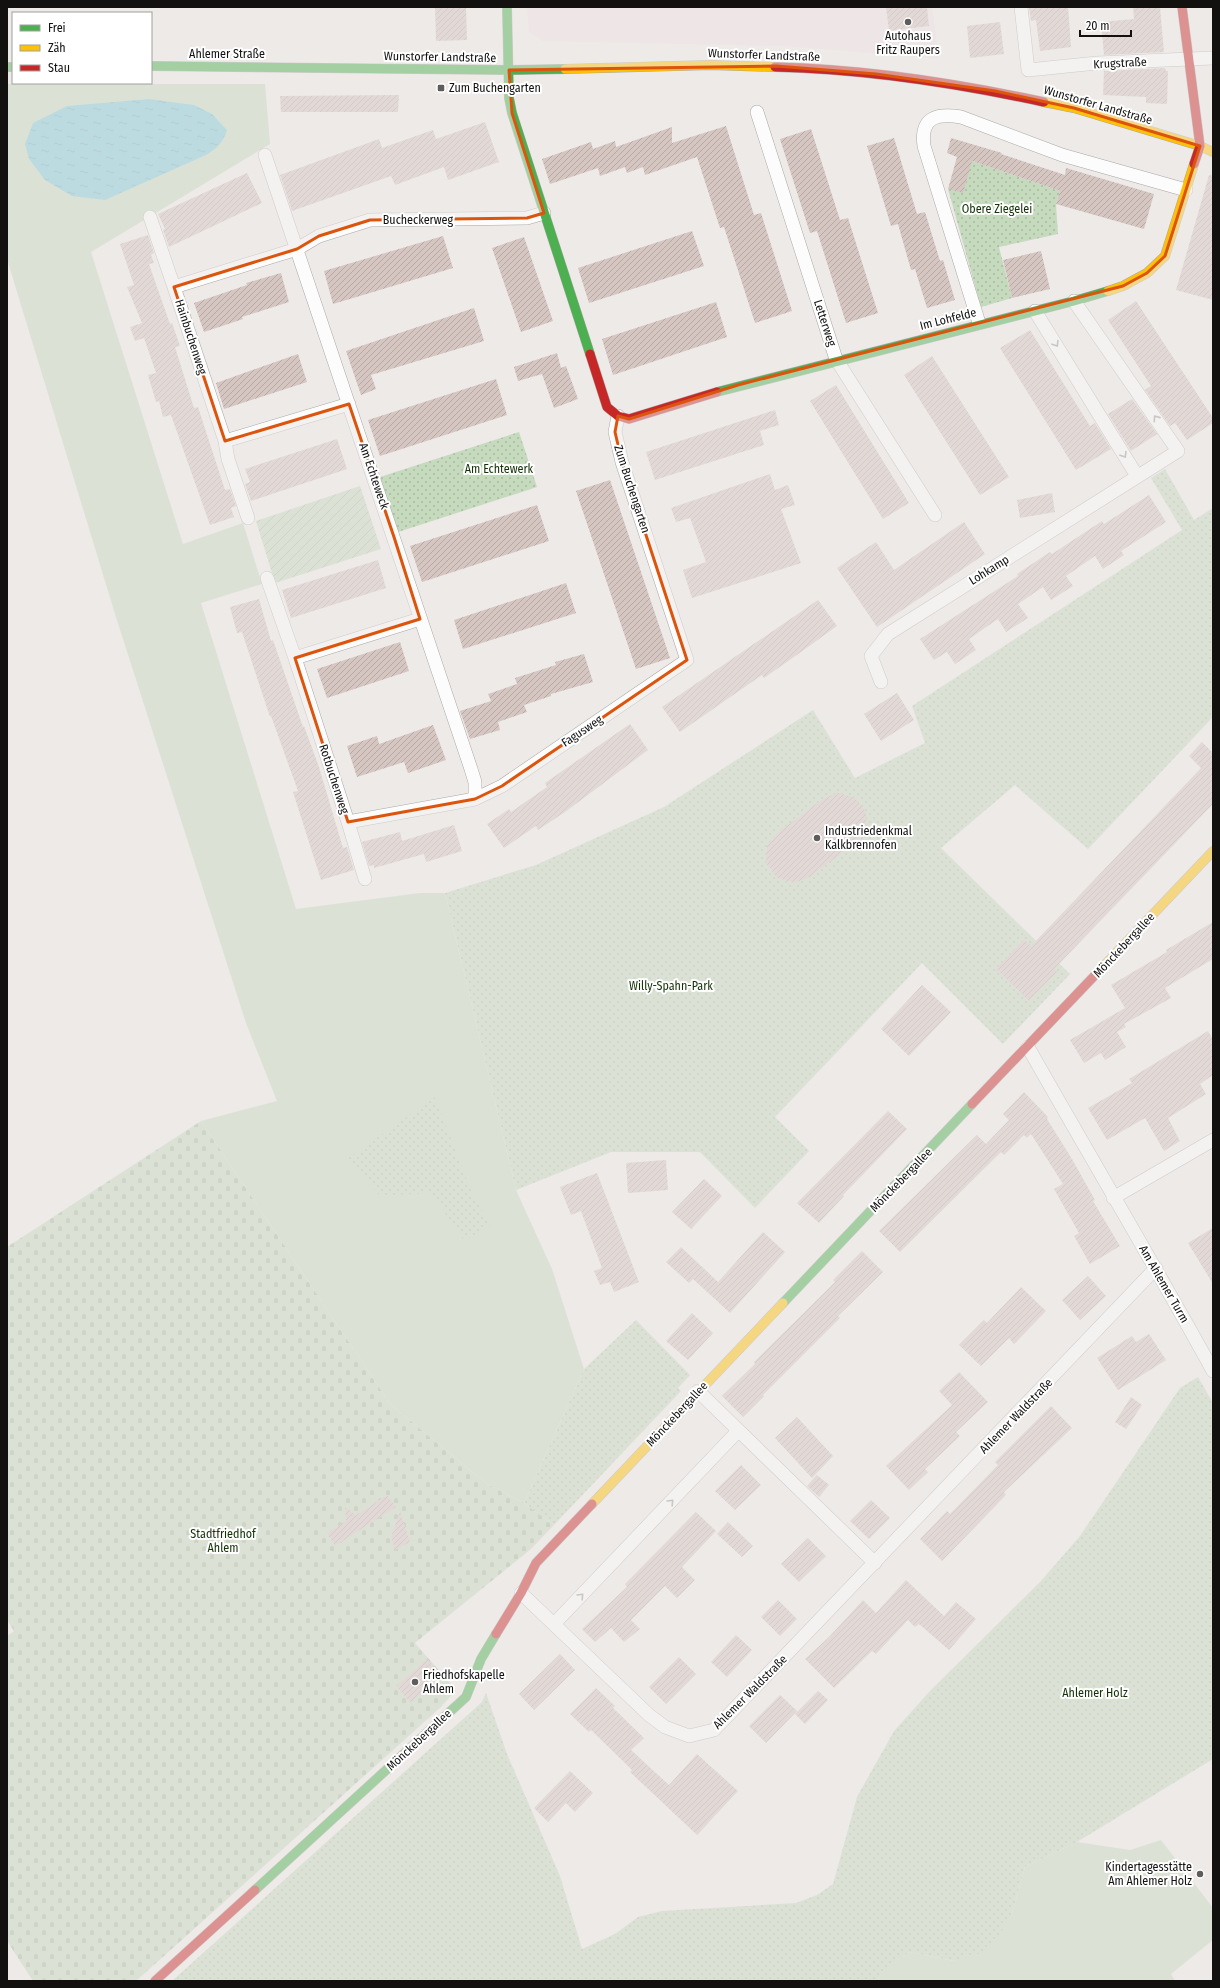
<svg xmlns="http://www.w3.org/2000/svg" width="1220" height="1988" font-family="'Fira Sans Condensed',sans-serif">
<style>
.commercial{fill:#f0e1e4}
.grass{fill:#c6dabe}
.cemetery{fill:url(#cemetery-stones)}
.park{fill:url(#park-dots)}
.garden{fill:url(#garden-furrows)}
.water{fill:url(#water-ripples)}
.building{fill:url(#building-hatch)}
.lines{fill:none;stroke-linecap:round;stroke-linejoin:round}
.street-casing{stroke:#aaa8a7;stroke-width:14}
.fast-casing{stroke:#aaa8a7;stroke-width:10}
.slow-casing{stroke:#aaa8a7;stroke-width:10}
.jam-casing{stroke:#aaa8a7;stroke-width:10}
.street{stroke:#fcfcfc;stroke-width:13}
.fast{stroke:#4caf50;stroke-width:9}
.slow{stroke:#ffc107;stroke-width:9}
.jam{stroke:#c62828;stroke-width:9}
.oneway{stroke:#9e9e9e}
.marked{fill:none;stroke:#dd550c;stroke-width:3;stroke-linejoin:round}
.poi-dot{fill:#5f5d5c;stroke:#fff;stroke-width:1.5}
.labels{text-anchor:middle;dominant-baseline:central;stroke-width:4;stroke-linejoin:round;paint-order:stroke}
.poi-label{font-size:12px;fill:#121110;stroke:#fff;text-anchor:start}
.street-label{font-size:12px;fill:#121110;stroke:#fff}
.park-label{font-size:12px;fill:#133206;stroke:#fff}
</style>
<defs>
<pattern id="cemetery-stones" width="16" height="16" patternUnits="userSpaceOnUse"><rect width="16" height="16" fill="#c6dabe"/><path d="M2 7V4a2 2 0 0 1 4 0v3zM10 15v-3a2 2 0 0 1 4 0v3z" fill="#a9baa2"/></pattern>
<pattern id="park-dots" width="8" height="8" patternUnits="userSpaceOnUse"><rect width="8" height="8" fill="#c6dabe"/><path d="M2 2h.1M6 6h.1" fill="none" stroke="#a9baa2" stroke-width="1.8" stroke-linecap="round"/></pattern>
<pattern id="garden-furrows" width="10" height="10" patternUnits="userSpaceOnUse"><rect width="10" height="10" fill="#c6dabe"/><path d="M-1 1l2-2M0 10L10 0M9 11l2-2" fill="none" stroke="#a9baa2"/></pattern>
<pattern id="water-ripples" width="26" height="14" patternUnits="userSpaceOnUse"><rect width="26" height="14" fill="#7fcad9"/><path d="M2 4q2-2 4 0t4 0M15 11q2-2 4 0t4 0" fill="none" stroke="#6dacb9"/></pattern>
<pattern id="building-hatch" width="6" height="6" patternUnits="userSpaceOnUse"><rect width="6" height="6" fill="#d6c6c2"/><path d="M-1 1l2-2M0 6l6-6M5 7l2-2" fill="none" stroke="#b7a9a6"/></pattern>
</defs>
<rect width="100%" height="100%" fill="#edeae8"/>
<path class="commercial" d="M527 7H932L939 59 788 46 543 41 529 32Z"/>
<path class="grass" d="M7 84H265L270 144 91 252 183 544 243 523 262 584 201 603 296 909 420 893H445L516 1190 552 1269 584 1369 524 1503 487 1484 391 1405 201 1121 277 1101 246 1023 115 614 7 259Z
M1161 1840 1213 1908V1940L1171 1974 1175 1981H878L879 1974 909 1952 954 1961 1011 1917 1025 1867 1077 1842 1130 1850Z"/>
<path class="cemetery" d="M201 1121 391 1405 487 1484 524 1503 554 1525 531 1549 415 1643 456 1690 441 1707 136 1981H33L7 1941V1636L14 1631 7 1620V1247Z"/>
<path class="park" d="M972 161 1060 191 1056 204 1058 234 999 247 1012 298 981 307 948 189Z
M519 432 537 487 395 533 380 477Z
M1165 469 1194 520 1213 508V717L1088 849 1015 785 941 848 1070 974 1003 1044 922 963 775 1117 809 1151 755 1208 700 1152H611L516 1190 445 893 536 865 664 807 813 710 855 778 925 743 912 706 1182 530 1151 478Z
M435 1097 470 1188 490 1226 464 1241 431 1193 380 1196 347 1159Z
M636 1320 690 1375 678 1388 681 1391 554 1525 524 1503 584 1369Z
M1198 1377 1213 1403V1759L1077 1842 1025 1867 1011 1917 988 1951 954 1961 909 1952 880 1974 878 1981H172L482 1702 486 1693 507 1754 560 1876 582 1949 615 1934 638 1917 662 1911 796 1903 817 1895 833 1884 857 1797 894 1731 930 1691 1041 1581 1080 1536 1180 1388Z"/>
<path class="garden" d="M360 486 381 549 275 583 256 521Z"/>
<path class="water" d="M149 99 194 105 212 114 227 130C223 143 217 148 206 155L105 200 72 196 45 180 29 159 25 144 33 123 67 106Z"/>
<path class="building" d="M435 7H466L467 40 436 41Z
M886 7H927L929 26 889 31Z
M1029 7H1068L1071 47 1040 51 1036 20 1031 21Z
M1133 7H1160L1164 52 1104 55 1101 22 1134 19Z
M1000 22 1004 54 970 58 967 26Z
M1165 68 1166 71H1168L1167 104 1146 103V97L1103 95 1104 71Z
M399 95 398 112H281L280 96Z
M485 122 499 162 448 180 444 167 395 185 391 176 292 211 280 175 379 139 382 148 433 130 436 139Z
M726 126 754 215 761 213 792 311 755 323 724 227 720 228 697 157 645 175 643 167 627 173 625 167 600 176 598 168 550 184 542 159 591 142 593 149 615 141 616 147 672 127V143Z
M811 129 840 220 848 218 878 313 846 323 817 231 810 233 780 139Z
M894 138 917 214 925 212 940 261 943 260 955 300 927 308 915 269 911 270 898 224 891 226 867 146Z
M951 138 1002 153 1001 154 1065 175 1066 168 1154 194 1144 229 1056 204 1060 191 972 161 963 193 948 189 957 157 947 153Z
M247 173 262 203 169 247 163 230 165 229 158 214Z
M1209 175 1213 176V300L1176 290Z
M692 231 704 266 589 303 578 268Z
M148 235 154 253 151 255 154 263 149 264 170 324 172 323 180 346 175 347 194 408 198 407 225 490 230 489 236 506 231 508 234 517 210 525 171 415 163 417 159 401 156 402 148 375 156 373 144 338 135 341 130 327 142 323 127 287 134 285 120 244Z
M443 236 453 268 333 304 324 271Z
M524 237 553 321 521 332 492 248Z
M1041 251 1050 289 1012 298 1003 260Z
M281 273 289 302 242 317 243 319 204 332 194 303 247 285 246 283Z
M1136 301 1213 418V423L1187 440 1175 423 1170 426 1145 390 1151 386 1108 320Z
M716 302 727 337 613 375 602 339Z
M474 308 484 341 371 375 376 389 361 395 346 351Z
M1030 330 1090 426 1095 423 1111 449 1076 470 1000 348Z
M557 353 561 368 566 366 578 399 554 408 542 374 518 381 514 367Z
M298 354 307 382 224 409 216 383Z
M932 356 1009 477 980 495 904 375Z
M496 379 507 415 380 456 368 420Z
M836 385 909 503 883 519 810 401Z
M1132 399 1157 434 1131 451 1108 414Z
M775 410 779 425 760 431 764 445 655 480 646 452Z
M337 439 347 469 251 501 245 484 250 482 245 469Z
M770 474 775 490 788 485 795 505 781 509 801 563 692 598 683 570 706 562 690 518 676 522 671 508Z
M610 480 670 658 636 669 576 491Z
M1052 493 1055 512 1020 518 1017 500Z
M1149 495 1166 522 1121 551 1124 555 1103 569 1095 556 1066 576 1073 586 1051 600 1043 587 1018 604 1028 618 1006 632 998 619 969 639 976 650 955 664 947 652 934 660 920 639 1018 576 1017 574 1050 552 1052 554 1102 521 1104 524Z
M537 505 549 541 422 582 410 546Z
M964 522 985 554 877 627 837 568 876 542 894 570Z
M378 560 386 588 291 618 282 590Z
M566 583 576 613 463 649 454 620Z
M259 599 271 641 273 640 303 727 304 726 319 767 343 848 347 847 354 870 321 880 293 792 298 791 271 716 270 717 242 632 237 633 230 607Z
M818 600 837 626 794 657 764 678 762 675 680 732 662 707Z
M400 642 409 671 327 698 317 669Z
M584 654 593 682 551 694V696L524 705 527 712 498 722 500 730 470 739 460 711 491 701 488 694 517 684 515 678 556 665 555 662Z
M897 693 914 720 881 741 864 714Z
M630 724 648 750 565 812 538 830 536 826 504 848 487 824 509 809 511 812 547 787 545 783Z
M433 725 446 760 408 773 404 762 357 777 347 746 377 736 379 744Z
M1202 742 1213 753V804L1054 969 1057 972 1029 1001 996 969 1024 939 1031 946 1201 768 1189 756Z
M836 793H840L855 798 866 812V829L856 842 810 877 794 883 777 878 766 863 767 846 777 833 823 799Z
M454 825 462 851 426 862 424 854 374 868V865L369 866 362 842 400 832 402 841Z
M1213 922V959L1165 988 1171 998 1124 1024 1126 1027 1117 1032 1126 1047 1105 1060 1101 1053 1084 1063 1070 1040 1125 1008 1111 985 1167 952 1166 950Z
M922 985 951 1012 909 1056 881 1029Z
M1208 1031 1213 1040V1075L1200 1084 1206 1094 1168 1118 1180 1141 1164 1151 1145 1118 1107 1140 1088 1108 1132 1083 1129 1079Z
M1024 1092 1048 1117 1047 1119 1072 1159 1095 1200 1093 1201 1120 1246 1090 1264 1074 1236 1079 1233 1054 1189 1063 1184 1031 1134 1027 1138 1024 1135 1004 1155 1001 1152 900 1252 879 1231 977 1135 986 1144 1009 1120 1003 1114Z
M888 1111 907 1129 843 1195 844 1196 819 1223 797 1203Z
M666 1160 668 1190 628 1193 626 1163Z
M597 1173 639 1282 614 1292 610 1282 600 1285 594 1271 602 1268 581 1211 571 1215 560 1187Z
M704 1179 722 1196 691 1229 672 1212Z
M1213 1228V1284L1188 1243Z
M763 1232 785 1252 730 1313 693 1279 689 1283 666 1262 681 1247 718 1282Z
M862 1251 883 1272 838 1316 840 1318 763 1395 764 1396 743 1417 722 1396 755 1364 754 1362 835 1282 833 1280Z
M1088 1276 1106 1296 1080 1320 1062 1300Z
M1021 1287 1046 1311 1014 1344 1009 1338 981 1366 959 1345 984 1320 987 1323Z
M692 1313 713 1333 688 1360 666 1341Z
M1149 1334 1166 1360 1118 1390 1097 1358 1132 1336 1136 1342Z
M959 1372 988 1402 956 1432 960 1436 925 1469 928 1472 909 1490 886 1466 952 1405 939 1391Z
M1131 1397 1142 1405 1126 1429 1115 1422Z
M1051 1406 1072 1428 1004 1492 1006 1495 942 1561 920 1539 947 1511 950 1514 998 1465 995 1462Z
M797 1417 833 1456 812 1478 775 1438Z
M741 1465 761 1485 735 1510 715 1491Z
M817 1475 829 1485 819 1497 807 1486Z
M387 1495 396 1507 335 1546 327 1533 346 1521 345 1507 356 1515Z
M871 1500 890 1518 869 1539 850 1521Z
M400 1511 410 1542 395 1550 391 1537Z
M696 1512 716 1531 682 1567 695 1580 677 1598 665 1586 631 1620 640 1629 624 1642 611 1628 595 1642 582 1629 627 1587 625 1584Z
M728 1522 753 1546 742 1557 717 1534Z
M808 1538 826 1556 799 1582 781 1564Z
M906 1580 944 1616 956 1602 976 1619 949 1650 919 1624 915 1627 908 1620 876 1654 872 1651 834 1688 805 1659 829 1637 863 1600 876 1613Z
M778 1600 797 1619 780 1636 761 1617Z
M736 1635 752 1650 727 1677 711 1662Z
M560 1654 575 1670 534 1710 519 1694Z
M679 1657 696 1674 666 1704 649 1687Z
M427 1659 441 1674 411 1703 396 1686Z
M596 1688 615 1706 613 1708 644 1738 631 1750 669 1785 697 1754 738 1791 697 1835 630 1772 632 1770 591 1730 589 1732 570 1714Z
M818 1691 828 1700 805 1724 795 1714Z
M780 1695 797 1711 766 1743 749 1726Z
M570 1771 593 1793 575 1812 566 1803 548 1822 534 1808Z"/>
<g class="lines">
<g class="street-casing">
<path id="street" d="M1021 7 1028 70 1097 63 1213 58
M757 112 836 359 935 515
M265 155 471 769 475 782V799
M150 217 174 287
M1035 311 1137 476
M979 323 924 146C920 117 937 113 961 117L1062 155 1186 190
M349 404 225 441 174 287 297 249 319 236 370 220 527 218 544 213
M225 441 228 459 248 518
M267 578 295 658
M420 619 295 658 348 822 475 799 502 786 687 660 622 462 615 432 618 416
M881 682 871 656 888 634 1178 451 1074 301
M348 822 365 879
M1028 1047C1089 1155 1153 1262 1213 1371
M1113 1198 1213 1140
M698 1391 875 1563
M521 1593 649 1715 665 1727 689 1736 714 1730 1156 1268
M554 1624 738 1431"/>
</g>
<g class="fast-casing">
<path id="fast" d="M507 7 509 98 512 113 590 354
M151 66 509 70 565 69
M7 67H13
M717 392 1074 301 1108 291
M783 1303 972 1104
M255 1890 466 1697 481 1659 496 1634"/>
</g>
<g class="slow-casing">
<path id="slow" d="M565 69 711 65 775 67
M1044 102 1074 108 1200 146 1213 152
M1108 291 1123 286 1147 273 1165 256 1194 164
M1099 971 1213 851
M592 1504 783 1303"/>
</g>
<g class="jam-casing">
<path id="jam" d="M1182 7 1200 146 1194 164
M775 67C866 69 956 83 1044 102
M590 354 607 407 618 416 629 419 717 392
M972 1104 1099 971
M496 1634 521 1593 536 1563 592 1504
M155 1981 255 1890"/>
</g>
<use href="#street" class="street"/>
<use href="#fast" class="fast"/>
<use href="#slow" class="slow"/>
<use href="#jam" class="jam"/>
</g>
<defs><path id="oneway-chevron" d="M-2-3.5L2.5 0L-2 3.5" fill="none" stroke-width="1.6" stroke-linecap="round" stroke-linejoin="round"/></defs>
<g class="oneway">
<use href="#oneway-chevron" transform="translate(1056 344) rotate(58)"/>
<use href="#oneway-chevron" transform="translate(1156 418) rotate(-125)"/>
<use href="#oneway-chevron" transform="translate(1124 455) rotate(58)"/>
<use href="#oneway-chevron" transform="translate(671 1502) rotate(-46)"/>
<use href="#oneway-chevron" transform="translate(581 1596) rotate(-46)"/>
</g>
<path d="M0 0H1220V1988H0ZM776 66 876 74 995 91 1074 108 1200 146 1165 256 1147 273 1123 286 738 385 629 419 618 416 615 432 622 462 687 660 502 786 475 799 348 822 295 658 420 619 394 537 349 404 225 441 174 287 297 249 319 236 370 220 527 218 544 213 512 113 509 70Z" fill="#edeae8" fill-opacity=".55" fill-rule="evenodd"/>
<path class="marked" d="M776 66 876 74 995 91 1074 108 1200 146 1165 256 1147 273 1123 286 738 385 629 419 618 416 615 432 622 462 687 660 502 786 475 799 348 822 295 658 420 619 394 537 349 404 225 441 174 287 297 249 319 236 370 220 527 218 544 213 512 113 509 70Z"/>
<g class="poi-dot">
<circle cx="908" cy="22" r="4"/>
<rect x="437" y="84" width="8" height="8" rx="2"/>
<circle cx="817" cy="838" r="4"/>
<circle cx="415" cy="1682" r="4"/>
<circle cx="1200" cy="1874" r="4"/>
</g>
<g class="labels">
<g class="poi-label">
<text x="908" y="36" text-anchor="middle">Autohaus<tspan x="908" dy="14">Fritz Raupers</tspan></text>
<text x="449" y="88">Zum Buchengarten</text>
<text x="825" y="831">Industriedenkmal<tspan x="825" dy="14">Kalkbrennofen</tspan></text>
<text x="423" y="1675">Friedhofskapelle<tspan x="423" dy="14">Ahlem</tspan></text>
<text x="1192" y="1867" text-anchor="end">Kindertagesstätte<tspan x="1192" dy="14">Am Ahlemer Holz</tspan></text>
</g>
<g class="street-label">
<text x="227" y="54">Ahlemer Straße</text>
<text transform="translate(764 55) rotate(2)">Wunstorfer Landstraße</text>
<text transform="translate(440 57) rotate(1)">Wunstorfer Landstraße</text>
<text transform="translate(1120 63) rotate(-3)">Krugstraße</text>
<text transform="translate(1098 105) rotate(16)">Wunstorfer Landstraße</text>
<text x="418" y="220">Bucheckerweg</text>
<text transform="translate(948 319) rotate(-14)">Im Lohfelde</text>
<text transform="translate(825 323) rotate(72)">Letterweg</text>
<text transform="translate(191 337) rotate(72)">Hainbuchenweg</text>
<text transform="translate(374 476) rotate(71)">Am Echteweck</text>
<text transform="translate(632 489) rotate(72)">Zum Buchengarten</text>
<text transform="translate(989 570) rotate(-32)">Lohkamp</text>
<text transform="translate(582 731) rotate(-34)">Fagusweg</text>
<text transform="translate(334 779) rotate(72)">Rotbuchenweg</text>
<text transform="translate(1124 945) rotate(-47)">Mönckebergallee</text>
<text transform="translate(901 1180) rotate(-46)">Mönckebergallee</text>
<text transform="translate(1164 1284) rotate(60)">Am Ahlemer Turm</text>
<text transform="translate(677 1414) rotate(-47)">Mönckebergallee</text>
<text transform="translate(1016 1416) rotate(-46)">Ahlemer Waldstraße</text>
<text transform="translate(750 1692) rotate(-45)">Ahlemer Waldstraße</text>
<text transform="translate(419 1740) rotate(-43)">Mönckebergallee</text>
</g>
<g class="park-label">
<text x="997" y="209">Obere Ziegelei</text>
<text x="499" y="469">Am Echtewerk</text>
<text x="671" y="986">Willy-Spahn-Park</text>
<text x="223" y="1534">Stadtfriedhof<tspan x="223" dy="14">Ahlem</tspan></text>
<text x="1095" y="1693">Ahlemer Holz</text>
</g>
</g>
<rect width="1220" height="1988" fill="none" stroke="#121110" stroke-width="16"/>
<rect x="12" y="12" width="140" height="72" fill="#ffffff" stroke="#a0a09f"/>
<rect x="20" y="25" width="20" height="6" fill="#4caf50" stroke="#a0a09f"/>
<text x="48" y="32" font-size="12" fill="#121110">Frei</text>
<rect x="20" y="45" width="20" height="6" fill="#ffc107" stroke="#a0a09f"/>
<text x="48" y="52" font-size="12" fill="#121110">Zäh</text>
<rect x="20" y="65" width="20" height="6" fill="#c62828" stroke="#a0a09f"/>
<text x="48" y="72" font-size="12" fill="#121110">Stau</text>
<path d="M1080 30v6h51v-6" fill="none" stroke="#121110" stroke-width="2"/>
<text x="1086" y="30" font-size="12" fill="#121110" stroke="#ffffff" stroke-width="3" paint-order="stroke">20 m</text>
</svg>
